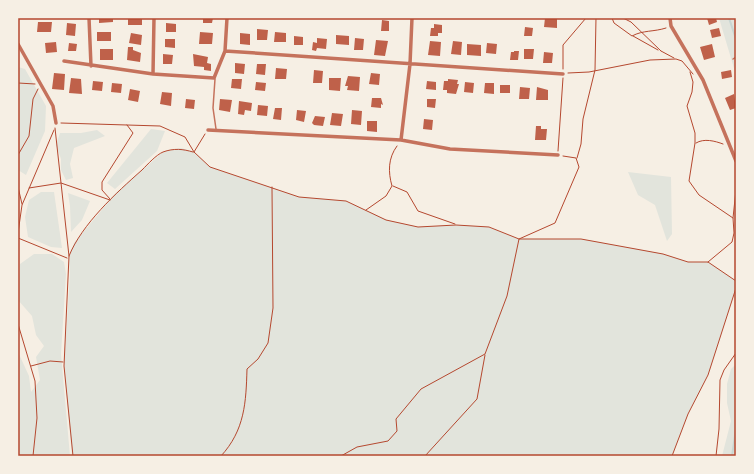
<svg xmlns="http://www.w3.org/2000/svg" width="754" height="474" font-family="'Sofia Sans Condensed',sans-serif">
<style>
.green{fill:#e2e4dc}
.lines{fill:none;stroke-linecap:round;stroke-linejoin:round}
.stream{stroke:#c9d6d2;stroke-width:2}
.building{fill:#bf614a}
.path{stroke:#b5482f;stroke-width:1}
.service{stroke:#c5725c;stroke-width:1.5}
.minor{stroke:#c5725c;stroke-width:3.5}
.neatline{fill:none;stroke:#b5482f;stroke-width:1.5}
</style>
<rect width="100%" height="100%" fill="#f6efe4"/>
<path class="green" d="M719 18H736V75Z
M18 67 25 69 46 106 45 131 26 175 18 170Z
M151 129 165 131 157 151 115 189 107 183Z
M97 130 105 136 74 148 70 164 73 178 66 180 61 170V159L56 145 60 133H81Z
M181 148 194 152 210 167 299 197 346 201 387 220 418 227 456 225 489 227 519 239H581L664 254 688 262H708L736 281V288L708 375 688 414 672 456H72L64 366 70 274 69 256 74 243 116 193 163 152Z
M628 172 671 177 672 234 667 241 655 205 638 195Z
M41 192H54L62 248 51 247 28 237 25 217 29 200Z
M68 193 90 201 82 220 71 232 70 206Z
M34 254H52L64 262 66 274 61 354 70 456H18V352L29 376 31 392 40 380 36 357 44 346 36 335 32 316 18 300 20 264Z
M736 364V456H722L731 421 727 403V384L731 369Z"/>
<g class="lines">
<path class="stream" d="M729 18 736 39
M732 456 736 429"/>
</g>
<path class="building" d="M99 18H113V22L99 23Z
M128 18H142V25H128Z
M203 18H213L212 23H203Z
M545 18H557V28L544 27Z
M707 18H716L717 22 709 25Z
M382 20 389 21V31H381Z
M38 22H52L51 32H37Z
M67 23 76 24 75 36 66 35Z
M166 23 176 24V32H166Z
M434 24 442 25V33H438V36H430L431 28H434Z
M525 27 533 28 532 36H524Z
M719 28 721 36 712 38 710 30Z
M257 29 268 30 267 40H257Z
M97 32H111V41H97Z
M200 32 213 33 212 44H199Z
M275 32 286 33V42H274Z
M131 33 142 35 141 45 129 43Z
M240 33 250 34V45L240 44Z
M336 35 349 36V45L336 44Z
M294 36 303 37V45H294Z
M317 38 327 39 326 49 317 48 316 51 312 50 313 42 317 43Z
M355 38 364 39 363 50H354Z
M165 39H175V48L165 47Z
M376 40 388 41 385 56 374 55Z
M430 41 441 42 440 56 428 55Z
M453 41 462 42 461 55 451 54Z
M56 42 57 52 46 53 45 43Z
M69 43 77 44 76 51H68Z
M487 43 497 44 496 54 486 53Z
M467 44 481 45V56L467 55Z
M712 44 715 57 704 60 700 47Z
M128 47H133V50L141 53 140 62 127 60Z
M100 49H113V60H100Z
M524 49H534L533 59H524Z
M514 51H519L518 60H510L511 52H514Z
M544 52 553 53 552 63H543Z
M163 54 173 55 172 64H163Z
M193 54 208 57 207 63 211 64V71L204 70V67L194 66Z
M235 63 245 64 244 74 235 73Z
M257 64H266L265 75 256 74Z
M276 68 287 69 286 79H275Z
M314 70 323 71 322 83H313Z
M731 70 732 77 722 79 721 72Z
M54 73 65 74 64 90 52 89Z
M371 73 380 74 379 85 369 84Z
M348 76 360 77 359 91 347 90 348 86H345Z
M71 78 81 79 82 94 69 93Z
M329 78H341L340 91 329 90Z
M232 79H242L241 89 231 88Z
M448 79 458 80 457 84H459L456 94 447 93V90H443L444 81H448Z
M93 81 103 82 102 91 92 90Z
M427 81 436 82V90L426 89Z
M256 82 266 83 265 91 255 90Z
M465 82 474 83 473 93 464 92Z
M112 83 122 84 121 93 111 92Z
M485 83H494V94L484 93Z
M500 85H510V93H500Z
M520 87 530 88 529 99H519Z
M537 87 548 90V100H536Z
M130 89 140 91 138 102 128 100Z
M162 92 172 93 171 106 160 104Z
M734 94 736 108 730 110 725 98Z
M372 98H381L383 105 381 104V108L371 107Z
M186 99 195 100 194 109 185 108Z
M220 99 232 100 230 112 219 110Z
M427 99H436L435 108 427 107Z
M239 101 252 103 251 111 245 110 244 115 238 114Z
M258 105 268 106 267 116 257 115Z
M275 108H282L281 120 273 119Z
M297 110 306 111 304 122 296 120Z
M352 110 362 111 361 125 351 124Z
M332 113 343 114 341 126 330 125Z
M315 116 325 117 323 126 314 125 312 123Z
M424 119 433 120 432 130 423 129Z
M367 121H377V132L367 131Z
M536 126H541V129H547L546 140H535Z"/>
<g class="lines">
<path class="path" d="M612 18 614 23 632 36C643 30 654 32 666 28
M623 18 631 22 661 51
M633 36 658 50
M661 51 674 58
M563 69V45L586 18
M690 72 693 82 692 92 687 106 695 133V143L689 181 699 195 733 218
M568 73 589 72 650 60 676 59 682 61 693 74
M18 83 35 84
M61 123 160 126 185 137 194 152 210 167 299 197 346 201 386 220 418 227 456 225 489 227 519 239H581L663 254 688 262H708L736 281
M55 128 69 256
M696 143C704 138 715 141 723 144
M558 151 563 78
M194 152 205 134
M18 155 29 136 33 99 38 89
M577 158 581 144 583 119 595 70 596 18
M393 186 407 192 418 211 455 224
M18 187 22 204
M29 188 61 183 110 200
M110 199 102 190V182L133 133 127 125
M366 210 386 196 392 186C388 172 388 158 397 146
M18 233 22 205 54 130
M18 238 67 258
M708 262 732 242 734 233 733 218 736 190
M18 324 35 381 37 418 33 456
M31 366 50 361 63 362
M73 456 64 366 69 256C82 224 116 193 142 170 148 164 156 155 163 152 174 148 183 149 193 152
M221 456C245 430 246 402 247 369L258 359 268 343 273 308 272 187
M341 456 357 447 388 441 397 431 396 419 421 389 485 354 507 296 519 239 555 223 579 167 576 158 563 156
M425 456 477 399 485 355
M672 456 688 414 708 375 736 288
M716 456 719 429 720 380 724 370 736 353"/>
<path class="service" d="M733 59 736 57
M215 79 213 108 216 129"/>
<path class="minor" d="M89 18 91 66
M670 18 671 26 703 80 736 161
M18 44 53 106 56 123
M225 51 563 74
M64 61 153 74 214 78 225 51 227 18
M153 74 154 18
M208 130 401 140 450 149 558 155
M401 140 410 64 412 18"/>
</g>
<rect width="754" height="474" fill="none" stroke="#f6efe4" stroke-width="38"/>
<rect x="19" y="19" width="716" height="436" class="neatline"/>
</svg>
